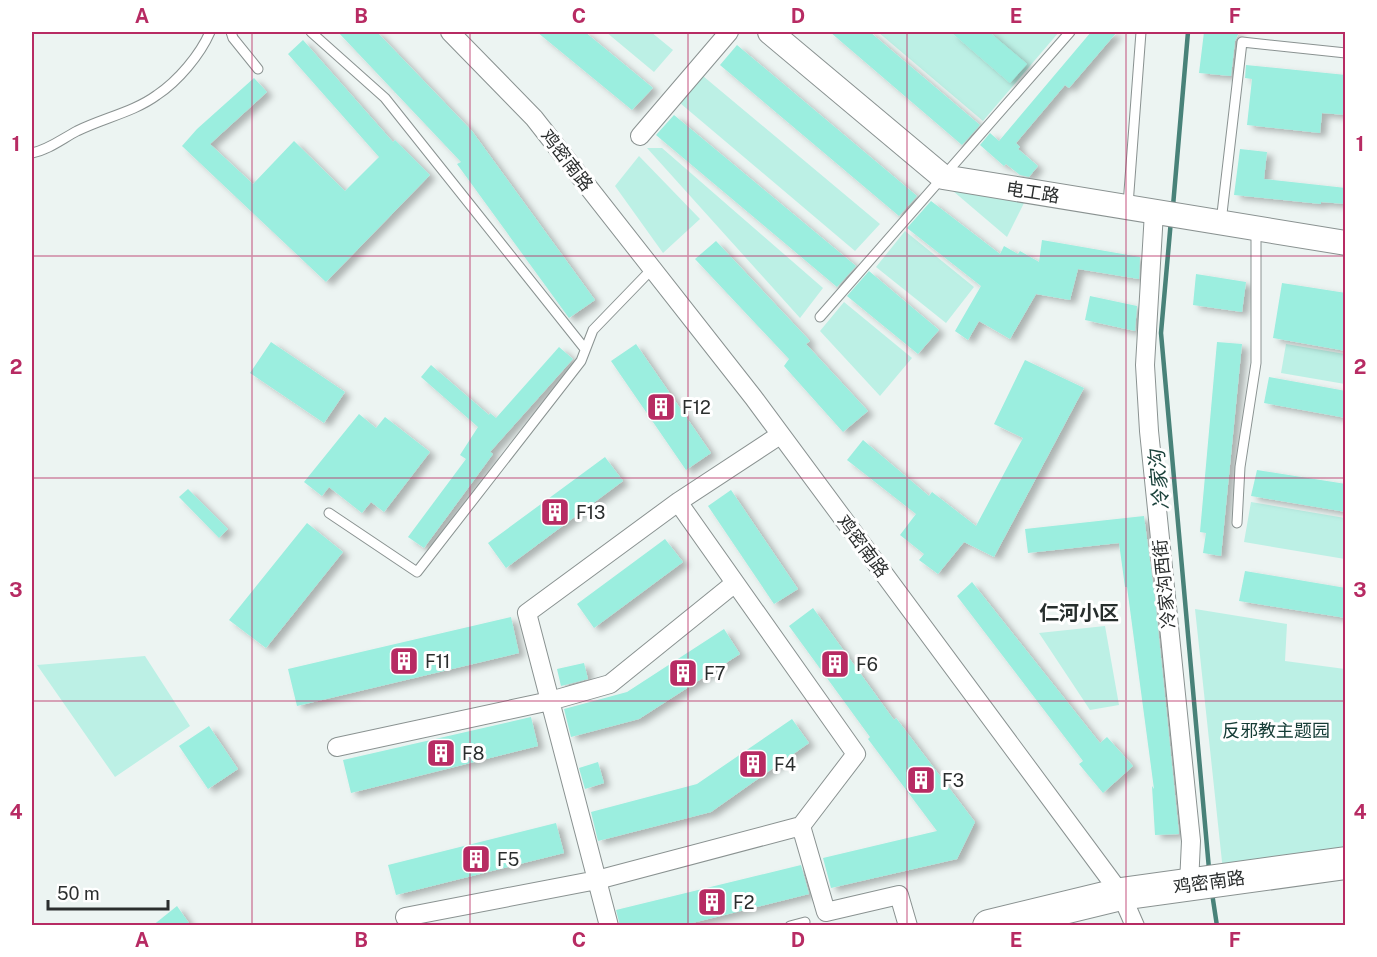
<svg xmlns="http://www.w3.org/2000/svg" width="1377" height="957" font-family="'Public Sans','Noto Sans SC',sans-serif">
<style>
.green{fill:#bcf0e5}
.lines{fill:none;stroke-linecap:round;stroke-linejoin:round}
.stream{stroke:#488279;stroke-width:4.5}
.building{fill:#9beedf;filter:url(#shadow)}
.lane-casing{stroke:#8a9291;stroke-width:11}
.street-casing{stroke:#8a9291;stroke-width:20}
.secondary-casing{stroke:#8a9291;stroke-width:26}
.highway-casing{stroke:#8a9291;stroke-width:34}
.lane{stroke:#fff;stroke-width:9}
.street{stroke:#fff;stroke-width:18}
.secondary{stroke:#fff;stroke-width:24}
.highway{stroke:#fff;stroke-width:32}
.grid{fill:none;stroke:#b72b63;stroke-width:1.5;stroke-opacity:0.55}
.labels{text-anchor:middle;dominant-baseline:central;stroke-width:6;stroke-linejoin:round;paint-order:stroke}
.street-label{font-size:18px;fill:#2b2e2e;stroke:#fff}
.poi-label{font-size:18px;fill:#2b2e2e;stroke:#fff;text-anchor:start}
.park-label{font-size:18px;fill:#153c36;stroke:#fff}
.water-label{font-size:20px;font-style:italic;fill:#1c433c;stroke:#fff}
.neighbourhood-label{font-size:20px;font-weight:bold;fill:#272e2d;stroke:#fff}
.neatline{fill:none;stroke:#b72b63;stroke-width:2}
.grid-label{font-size:20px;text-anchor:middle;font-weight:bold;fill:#b72b63}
</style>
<defs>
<filter id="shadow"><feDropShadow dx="6" dy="4" stdDeviation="3" flood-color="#0004"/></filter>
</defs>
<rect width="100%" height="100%" fill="#ecf4f2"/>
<path class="green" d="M606 32H651L673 50 654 72Z
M878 32H1059L983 121Z
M703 76 880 224 855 251 680 103Z
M647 148H662L823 288 800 318Z
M639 156 700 219 663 253 615 186Z
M953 191 1024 203 1007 237Z
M905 231 974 287 946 323 876 267Z
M844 302 912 358 880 396 820 331Z
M1286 344 1345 354V384L1281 373Z
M1251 502 1345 518V559L1244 542Z
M1195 609 1287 624 1285 661 1345 669V854L1223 871Z
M1105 626 1119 705 1090 710 1039 633Z
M145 656 190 726 115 777 37 665Z"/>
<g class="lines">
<path class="stream" d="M1173 206 1188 32
M1171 220 1161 333 1209 869
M1212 893 1217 926"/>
</g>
<path class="building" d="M338 32H377L472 131 595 300 569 318 457 164 461 162Z
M537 32H585L653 88 632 110Z
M830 32H870L980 125 962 145Z
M951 32H989L1027 64 1010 83Z
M1091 32H1117L1069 88 1065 85 1016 143 1020 147 1018 149 1038 166 1029 177 1020 175 1006 164 1004 166 980 145 990 133 999 141Z
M1204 32H1239L1235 41 1231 76 1199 73Z
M303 40 393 142 395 140 430 175 326 282 182 146 197 129 254 78 267 92 210 144 253 184 294 141 345 191 379 157 288 54Z
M737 45 917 196 899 216 720 65Z
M1246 65 1346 75V115L1322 113 1320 133 1247 125 1252 79 1245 78Z
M674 115 856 266 837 287 656 135Z
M1240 149 1267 152 1264 179 1346 188V204L1321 202V204L1234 195Z
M931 201 1000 254 1004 246 1018 254 1020 251 1039 262 1042 240 1140 257 1139 279 1078 269 1070 300 1036 294 1010 339 979 321 968 340 955 331 981 286 907 228Z
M716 241 810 341 806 344 868 411 843 432 784 366 789 359 695 259Z
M869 271 939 330 918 354 847 296Z
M1196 274 1246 282 1242 312 1193 305Z
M1282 283 1346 293V351L1273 338Z
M1090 296 1137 306 1135 331 1085 320Z
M271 342 345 392 324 423 250 373Z
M1217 342 1242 344 1221 556 1203 553 1206 533 1200 532Z
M636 344 711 453 686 470 611 361Z
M559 347 573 359 490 452 493 454 424 548 408 537 466 459 460 455 478 427 421 377 431 365 489 415 490 413 496 418Z
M1025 360 1084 388 994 557 964 542 938 574 919 560 924 554 900 535 916 514 847 460 863 440 929 496 932 492 976 526 1023 438 994 424Z
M1269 377 1346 391V418L1264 403Z
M359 414 376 428 385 417 430 452 384 512 371 502 362 513 329 487 322 496 304 482Z
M605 457 623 481 506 568 488 543Z
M1257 470 1346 484V512L1251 496Z
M188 489 228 529 219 538 179 497Z
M731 490 798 589 774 604 708 506Z
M1144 516 1155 599 1179 834 1155 835 1152 786 1154 789 1127 587H1125L1119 543 1028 553 1025 529Z
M307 523 343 552 266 648 229 620Z
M665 539 683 562 594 628 577 604Z
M1245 571 1346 588V618L1239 601Z
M972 582 1100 743 1107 737 1133 766 1103 793 1079 764 1083 761 957 596Z
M813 608 894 720 896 718 975 822 957 859 831 888 823 858 937 831 868 739 870 737 789 626Z
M511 617 519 653 297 706 288 669Z
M724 629 740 654 639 719 571 737 564 709 627 692Z
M584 663 588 679 561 686 557 669Z
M531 717 538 746 351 793 343 760Z
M792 719 809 743 711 812 598 841 591 812 697 784Z
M209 726 238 769 208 789 179 746Z
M598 762 604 783 585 789 579 768Z
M556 823 564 853 396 895 388 865Z
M801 865 809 894 680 926H620L616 910Z
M177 906 191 926H152Z"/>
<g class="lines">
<g class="lane-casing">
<path id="lane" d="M231 32 233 38 258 69
M311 32 385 98 585 349
M32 153C48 150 62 139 77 131 103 118 134 112 157 95 178 81 200 55 210 32
M1128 205 1141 32
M1221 222 1242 42 1346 53
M820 317 1070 32
M329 513 417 572 581 361 593 330 652 269
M1237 523 1240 467 1256 363V231
M790 926 805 922"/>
</g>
<g class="street-casing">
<path id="street" d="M450 32 534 118 753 397 1121 894 1135 926
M640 136 729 32
M1154 212 1145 365 1149 431 1191 841 1189 884
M337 747 550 701 610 684 735 583
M801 826 826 912 899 895 908 926
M405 917 597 880 801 826 856 754 678 502
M609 926 527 613 678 502 780 435"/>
</g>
<g class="secondary-casing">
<path id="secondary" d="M770 32 943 177 1346 243"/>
</g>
<g class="highway-casing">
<path id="highway" d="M989 926 1121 894 1346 863"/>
</g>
<use href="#lane" class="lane"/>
<use href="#street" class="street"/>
<use href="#secondary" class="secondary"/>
<use href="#highway" class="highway"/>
</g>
<path class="grid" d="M252 32V926M470 32V926M688 32V926M907 32V926M1126 32V926M32 256H1346M32 478H1346M32 701H1346"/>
<defs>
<g id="building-square" transform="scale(1.5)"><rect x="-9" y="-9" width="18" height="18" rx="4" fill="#b72b63" stroke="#fff"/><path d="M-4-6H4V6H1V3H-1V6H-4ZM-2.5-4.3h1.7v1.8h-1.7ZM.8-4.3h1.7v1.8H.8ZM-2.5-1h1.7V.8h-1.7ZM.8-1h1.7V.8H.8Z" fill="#fff"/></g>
</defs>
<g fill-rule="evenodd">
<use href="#building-square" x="661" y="407"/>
<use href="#building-square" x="555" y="512"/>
<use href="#building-square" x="404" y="661"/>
<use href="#building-square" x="835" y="664"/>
<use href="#building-square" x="683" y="673"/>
<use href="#building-square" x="441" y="753"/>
<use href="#building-square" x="753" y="764"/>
<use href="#building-square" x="921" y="780"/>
<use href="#building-square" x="476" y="859"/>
<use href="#building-square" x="712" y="902"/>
</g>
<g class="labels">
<g class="street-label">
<text transform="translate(567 160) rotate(52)">鸡密南路</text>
<text transform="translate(1033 192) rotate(9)">电工路</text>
<text transform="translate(863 546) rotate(53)">鸡密南路</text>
<text transform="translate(1164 584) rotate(-96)">冷家沟西街</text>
<text transform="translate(1209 882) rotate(-8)">鸡密南路</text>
</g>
<g class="poi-label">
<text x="682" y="407">F12</text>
<text x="576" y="512">F13</text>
<text x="425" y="661">F11</text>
<text x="856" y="664">F6</text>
<text x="704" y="673">F7</text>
<text x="462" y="753">F8</text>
<text x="774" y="764">F4</text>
<text x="942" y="780">F3</text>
<text x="497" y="859">F5</text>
<text x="733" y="902">F2</text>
</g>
<g class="park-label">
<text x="1276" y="730">反邪教主题园</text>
</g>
<g class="water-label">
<text transform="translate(1159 480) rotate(-95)">冷家沟</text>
</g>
<g class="neighbourhood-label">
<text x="1079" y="613">仁河小区</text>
</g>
</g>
<rect width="1377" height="957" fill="none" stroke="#ffffff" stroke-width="66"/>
<path d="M48 900v9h120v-9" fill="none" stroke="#2b2e2e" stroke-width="3"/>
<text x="57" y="900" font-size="18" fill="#2b2e2e" stroke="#ffffff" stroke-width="4.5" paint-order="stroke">50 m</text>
<rect x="33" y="33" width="1311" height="891" class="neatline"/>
<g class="grid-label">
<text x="142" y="23">A</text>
<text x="361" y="23">B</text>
<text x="579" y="23">C</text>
<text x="798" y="23">D</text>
<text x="1016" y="23">E</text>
<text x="1235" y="23">F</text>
<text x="16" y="151">1</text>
<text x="1360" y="151">1</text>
<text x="16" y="374">2</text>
<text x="1360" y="374">2</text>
<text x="16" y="597">3</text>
<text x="1360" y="597">3</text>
<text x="16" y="819">4</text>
<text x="1360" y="819">4</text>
<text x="142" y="947">A</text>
<text x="361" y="947">B</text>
<text x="579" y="947">C</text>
<text x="798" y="947">D</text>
<text x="1016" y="947">E</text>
<text x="1235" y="947">F</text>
</g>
</svg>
